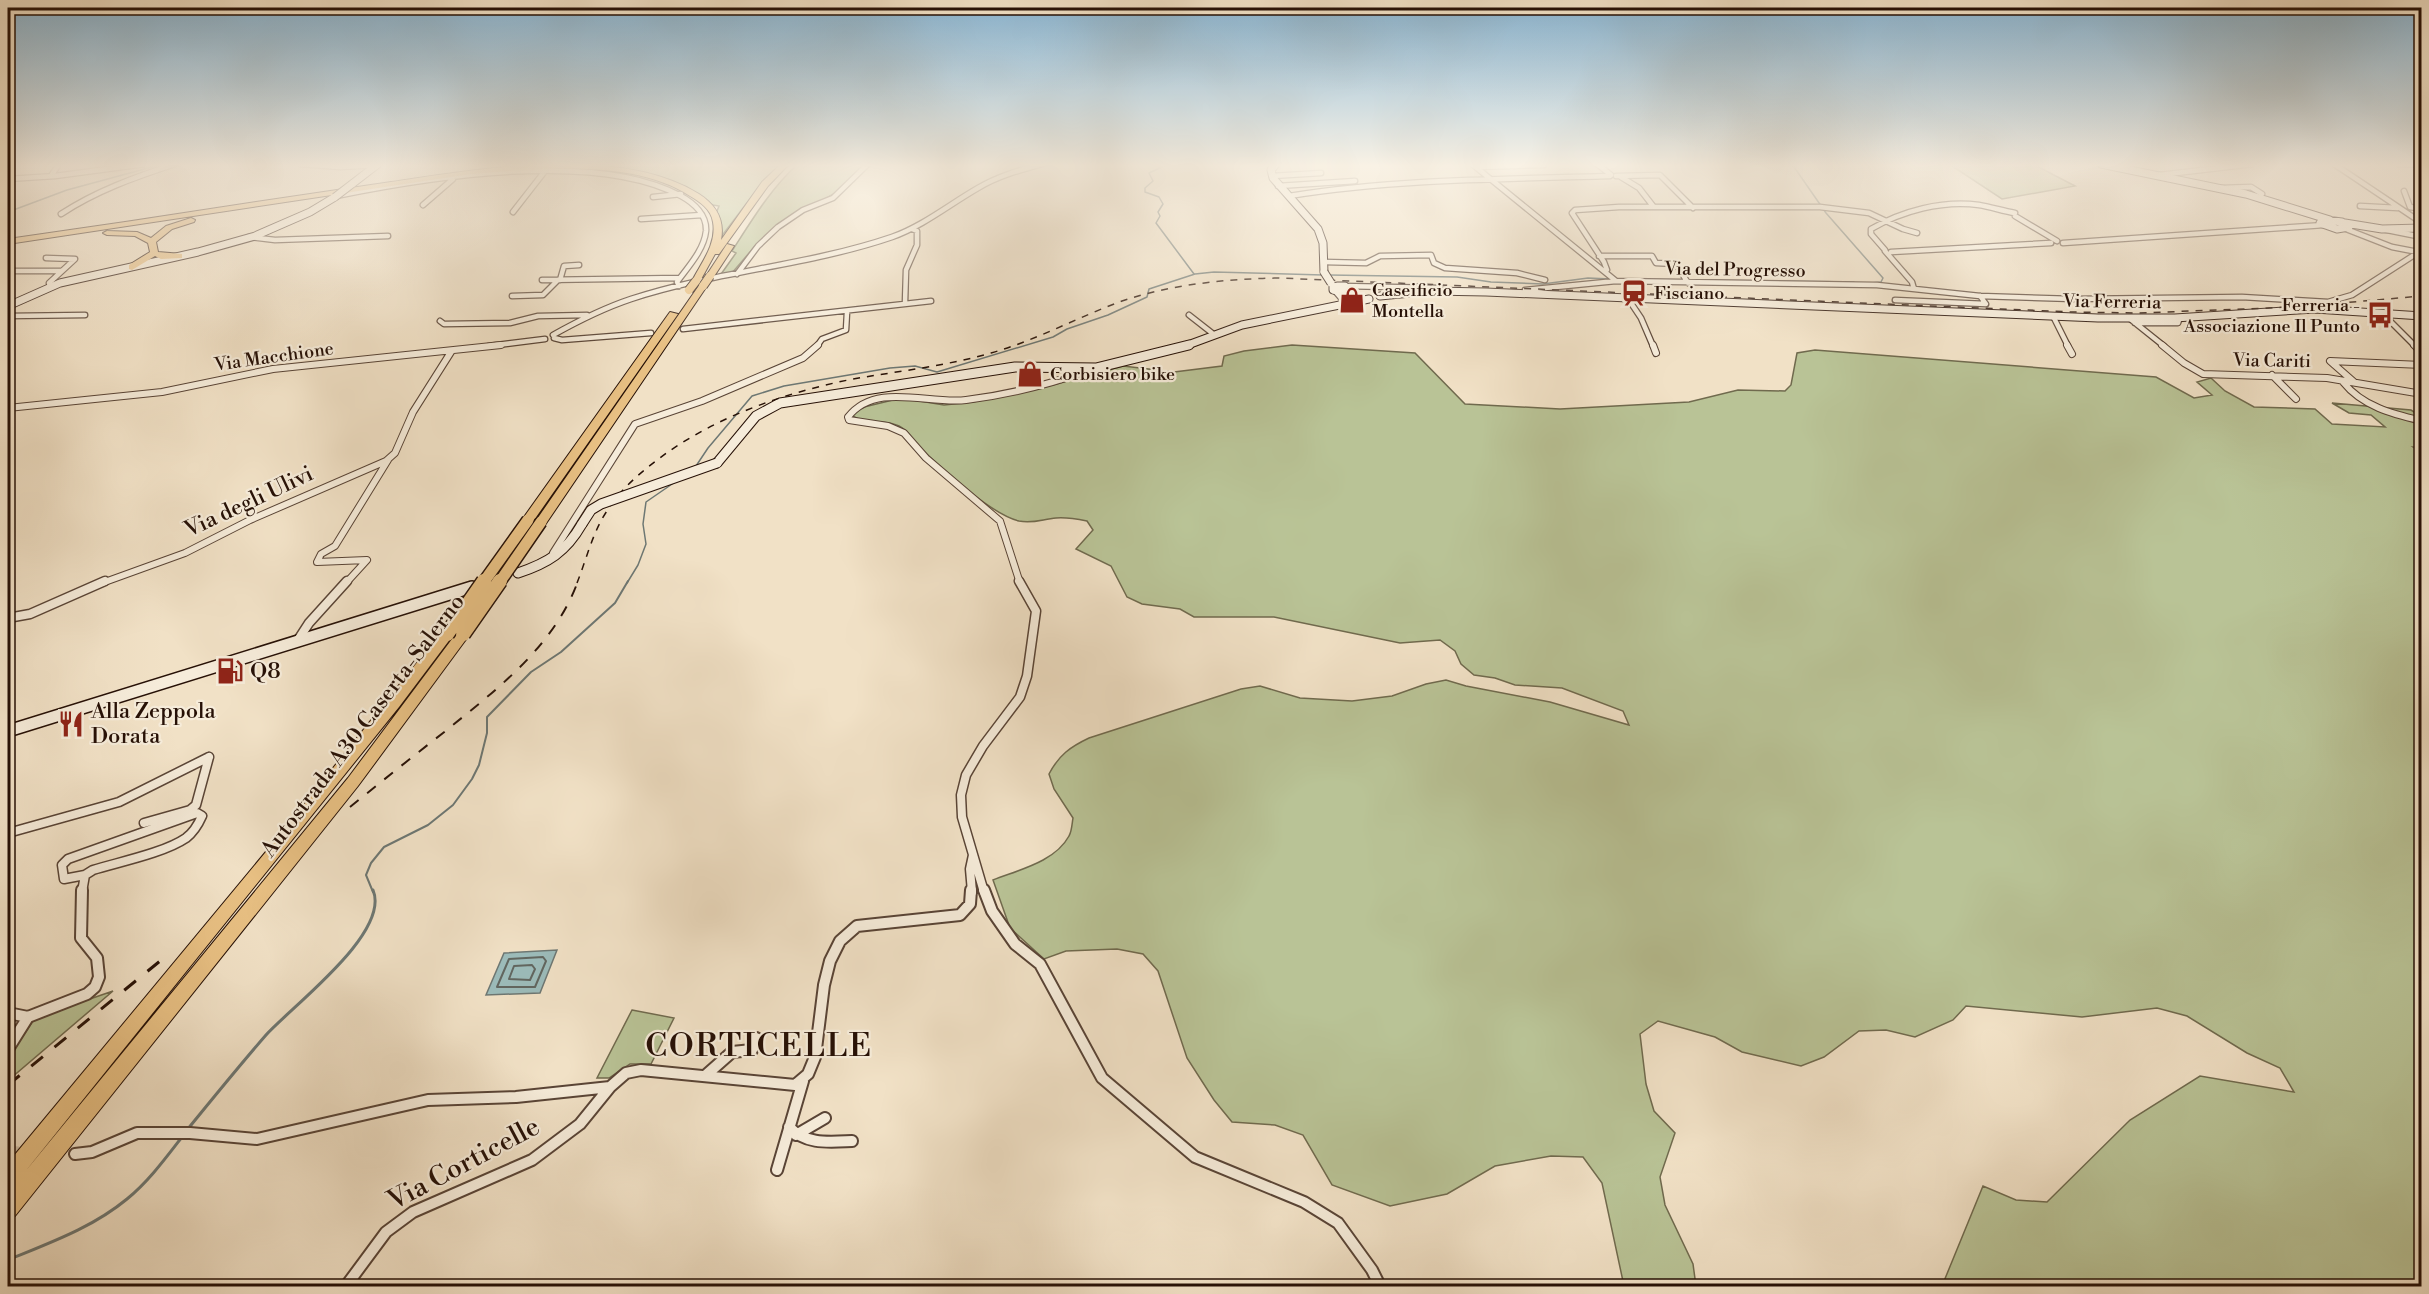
<svg xmlns="http://www.w3.org/2000/svg" width="2429" height="1294" font-family="'Libre Bodoni',serif">
<style>
.green{fill:#b9c396;stroke:#706a4e;stroke-width:1.5}
.water{fill:#9cbcbb;stroke:#6d7773;stroke-width:1.5}
.lines{fill:none;stroke-linecap:round;stroke-linejoin:round}
.shore{stroke:#616660;stroke-width:2}
.stream-far2{stroke:#6d7773;stroke-width:1.5}
.stream-far1{stroke:#6d7773;stroke-width:2}
.stream{stroke:#6d7773;stroke-width:3}
.street-tunnel{stroke:#d3c2a9;stroke-width:10;stroke-dasharray:10 5;stroke-linecap:butt}
.street-far3-casing{stroke:#594436;stroke-width:7}
.street-far2-casing{stroke:#594436;stroke-width:8}
.street-far1-casing{stroke:#594436;stroke-width:11}
.street-casing{stroke:#594436;stroke-width:14}
.secondary-far2-casing{stroke:#261006;stroke-width:9}
.secondary-far1-casing{stroke:#261006;stroke-width:11}
.secondary-casing{stroke:#261006;stroke-width:14}
.highway-casing{stroke:#261006;stroke-width:2}
.street-far3{stroke:#f6ecda;stroke-width:4.5}
.street-far2{stroke:#f6ecda;stroke-width:6}
.street-far1{stroke:#f6ecda;stroke-width:8}
.street{stroke:#f6ecda;stroke-width:10}
.secondary-far2{stroke:#f6ecda;stroke-width:7}
.secondary-far1{stroke:#f6ecda;stroke-width:9}
.secondary{stroke:#f6ecda;stroke-width:11}
.highway{fill:#e8c083;fill-rule:evenodd}
.rail-far2{stroke:#261006;stroke-width:1.5;stroke-dasharray:7 7;stroke-linecap:butt}
.rail-far1{stroke:#261006;stroke-width:2;stroke-dasharray:11 11;stroke-linecap:butt}
.rail{stroke:#261006;stroke-width:3;stroke-dasharray:15 15;stroke-linecap:butt}
.secondary-bridge-far1-casing{stroke:#261006;stroke-width:9;stroke-linecap:butt}
.secondary-bridge-casing{stroke:#261006;stroke-width:11;stroke-linecap:butt}
.highway-bridge-far2-casing{stroke:#261006;stroke-width:10;stroke-linecap:butt}
.highway-bridge-far1-casing{stroke:#261006;stroke-width:14;stroke-linecap:butt}
.highway-bridge-casing{stroke:#261006;stroke-width:17;stroke-linecap:butt}
.secondary-bridge-far1{stroke:#f6ecda;stroke-width:7}
.secondary-bridge{stroke:#f6ecda;stroke-width:9}
.highway-bridge-far2{stroke:#e8c083;stroke-width:8}
.highway-bridge-far1{stroke:#e8c083;stroke-width:11}
.highway-bridge{stroke:#e8c083;stroke-width:14}
.labels{text-anchor:middle;dominant-baseline:central;stroke-width:4.5;stroke-linejoin:round;paint-order:stroke}
.far-street-label{font-size:18px;fill:#261006;stroke:#f6ecda}
.far-poi-label{font-size:18px;fill:#261006;stroke:#f6ecda;text-anchor:start}
.street-label{font-size:22px;fill:#261006;stroke:#f6ecda}
.poi-label{font-size:22px;fill:#261006;stroke:#f6ecda;text-anchor:start}
.near-street-label{font-size:27px;fill:#261006;stroke:#f6ecda}
.near-quarter-label{font-size:32px;letter-spacing:1.5px;fill:#261006;stroke:#f6ecda}
</style>
<rect width="100%" height="100%" fill="#f1e1c6"/>
<filter id="stains"><feTurbulence type="fractalNoise" baseFrequency=".00333" numOctaves="4"/><feColorMatrix values="0 0 0 0 .2 0 0 0 0 .09 0 0 0 0 .02 0 0 0 .5 -.17"/></filter>
<radialGradient id="worn" r=".72"><stop offset=".6" stop-color="#630" stop-opacity="0"/><stop offset="1" stop-color="#630" stop-opacity=".3"/></radialGradient>
<path class="green" d="M560 164H781L759 187 721 237 717 211 719 206 713 205 687 187 662 178 640 173Z
M798 164H865L839 191 779 224 755 246 732 273 719 277 736 253 732 251C752 220 771 188 798 164Z
M1949 164H2033L2075 186 2002 199Z
M1292 345 1415 353 1465 404 1560 409 1689 402 1738 390 1785 391 1791 385 1797 353 1815 350 2156 377 2194 398 2212 395 2197 382 2211 378 2225 391 2254 407 2315 409 2332 424 2385 427 2371 415 2349 413 2332 403 2411 410 2422 417 2421 447H2413L2422 453 2421 1286H1942L1983 1186 2016 1200 2047 1202 2130 1120 2200 1076 2294 1092 2280 1068 2247 1053 2187 1016 2157 1008 2082 1017 1966 1006 1953 1020 1915 1037 1886 1030 1859 1031 1824 1057 1801 1066 1742 1052 1715 1037 1658 1021 1640 1034 1646 1084 1654 1111 1675 1133 1660 1177 1665 1205 1693 1264 1696 1286H1624L1602 1183 1583 1157 1551 1156 1495 1166 1447 1194 1390 1206 1332 1185 1303 1135 1275 1125 1232 1122 1214 1100 1187 1058 1158 971 1143 954 1117 949 1066 951 1044 959 1010 928 993 880C1018 870 1055 862 1069 836 1072 831 1072 823 1073 818L1054 789 1049 774C1059 755 1070 747 1089 738L1241 689 1260 686 1300 698 1352 701 1392 696 1426 684 1446 680 1466 686 1550 702 1629 725 1623 711 1562 688 1515 685 1495 678 1474 675 1461 664 1455 651 1440 640 1400 643 1274 617H1194L1180 609 1142 604 1127 597 1111 566 1076 549 1093 530 1087 521C1077 519 1067 517 1056 518 1043 519 1033 524 1019 521 990 514 943 469 920 448 914 443 911 435 905 430 890 417 867 426 853 416L855 411 864 407 901 398 944 405 973 402 1045 387 1123 366 1174 372 1222 366 1224 356 1244 351Z
M113 991 11 1078H8V1058L35 1018Z
M632 1010 674 1018 651 1064H630L609 1078H597Z"/>
<path class="water" d="M557 950 540 993 486 995 504 953Z"/>
<g class="lines">
<path class="shore" d="M543 957 546 961 535 987H497L509 959Z
M532 965 535 969 530 980 509 979 514 966Z"/>
<path class="stream-far2" d="M1168 164 1149 173 1153 181 1145 188V192L1159 197 1163 204 1158 212 1160 216 1156 223 1194 274
M1792 164 1826 213 1883 278 1881 282 1871 283
M8 212 67 190 163 164
M1329 275 1457 277 1491 282 1543 284 1588 278 1611 279
M1616 279 1854 282
M696 466 708 448 752 396 784 386 890 368 915 366 937 372 1053 337 1067 329 1108 315 1147 297 1149 289 1195 274 1214 272 1323 275
M627 583 638 565 646 544 643 524 646 502 675 482"/>
<path class="stream-far1" d="M373 892 366 875 371 863 384 847 428 825 453 805 472 779 479 765 487 733V717L531 672 561 652 615 603 628 581"/>
<path class="stream" d="M187 1130C213 1098 239 1066 266 1035 291 1007 391 933 373 890
M8 1260C49 1243 92 1228 127 1199 148 1182 165 1159 182 1137"/>
<path class="street-tunnel" d="M9 1151 26 1152"/>
<g class="street-far3-casing">
<path id="street-far3" d="M300 164 340 167 377 165
M1472 164 1616 281
M1597 164 1611 175
M2334 164 2422 223
M2399 164 2422 165
M1476 167 1544 165
M2159 175 2253 164
M51 176 59 164
M1272 176 1321 173
M1616 176 1660 175 1693 208
M1621 177 1639 188 1653 206
M8 179 55 176 145 164
M1278 186 1355 181
M2219 188 2251 187 2262 194
M2404 191 2410 207 2422 209
M336 196C429 177 596 150 681 196 694 203 707 215 706 231 704 250 688 267 677 282L679 286
M1289 196C1394 179 1503 179 1610 176
M653 197 681 194
M423 205 453 179
M2360 206 2398 208
M513 212 545 171
M61 214C96 191 135 177 175 164
M2015 216 2057 241
M641 219 702 215
M2346 229 2392 247 2418 252
M2382 229 2422 237
M249 237 275 240 388 236
M2063 243 2324 225
M1885 250 1871 234V229C1902 211 1942 200 1979 205 1991 207 2003 211 2015 213
M1885 251 1912 282 1914 289
M1891 252 2051 243
M1599 256H1652L1656 263 1676 264 1688 283
M46 258 75 259 49 283 50 287
M1324 262 1366 263 1380 256 1431 255 1434 263 1445 268 1517 273 1545 280
M8 271H61
M1605 272 1607 270 1604 262 1572 213 1575 210 1619 207H1820L1869 213 1903 229 1917 233
M737 274 758 246 778 227 803 210 833 198 868 164
M542 280 680 278
M560 280 564 266 579 265
M1343 286 1438 288
M1525 290 1616 281 1877 285 1980 296 2074 299 2242 297 2328 302
M1335 291 1347 305
M512 296 543 295 558 280
M1627 297 1641 318 1653 346
M1895 300 1986 304 1980 296
M905 303 906 270 917 245V231L912 229
M2343 310 2328 302 2352 295 2422 250
M2382 313 2415 346
M1189 315 1212 333
M8 316 85 315
M2053 316 2068 346
M2129 318 2164 346
M440 321 444 324 510 323 538 316 587 315
M2135 323H2178L2179 320 2175 318
M683 329 931 301
M553 335C578 321 604 308 631 299 716 271 807 266 892 237 923 226 950 204 978 188 998 176 1020 170 1042 164
M554 338 562 340 651 333
M489 346 545 339
M817 346 822 339 846 330 847 312"/>
</g>
<g class="street-far2-casing">
<path id="street-far2" d="M1653 345 1656 353
M2067 345 2072 354
M2162 345 2184 363 2203 374 2327 378 2422 394
M2414 345 2422 353
M2272 375 2296 399
M2343 382C2363 407 2393 414 2422 421
M2354 382 2330 361 2422 365
M8 408 162 392 273 369 501 345
M553 553 635 424 702 401 803 358 818 345
M102 583 185 553 250 520 386 461 395 453 413 412 451 352
M346 583 367 560 317 562 321 554 335 546 388 460
M1020 583 1000 521 926 458 904 433 888 426 849 420 848 417C876 381 929 405 966 400 1007 395 1054 383 1092 369"/>
</g>
<g class="street-far1-casing">
<path id="street-far1" d="M8 618 30 614 105 581
M298 640 309 623 347 581
M197 813 202 816C198 825 194 832 186 838 164 853 119 862 93 870L85 875 64 879 62 865 68 859Z
M144 823 190 810 196 805 209 757
M8 833 119 802 209 757
M82 892 85 875
M972 892 970 869 973 855
M984 892 962 817 961 795 966 775 983 746 1020 697 1027 676 1036 611 1019 581"/>
</g>
<g class="street-casing">
<path id="street" d="M984 890 992 911 1015 944 1040 964 1102 1078 1195 1157 1304 1202 1338 1223 1372 1270 1380 1286
M8 1013 28 1017 87 994 95 987 99 977 97 958 81 938 82 890
M8 1049 28 1017
M706 1075 732 1052 752 1050 756 1038
M789 1127C806 1145 829 1142 852 1141
M796 1135 825 1118
M75 1154 92 1152 137 1133H190L257 1139 428 1100 516 1097 610 1087
M777 1170 803 1081
M346 1286 386 1232 413 1212 532 1160 580 1124 610 1087 626 1073 641 1070 795 1085 808 1074 815 1057 824 985 830 961 840 941 857 926 960 915 970 904 971 890"/>
</g>
<g class="secondary-far2-casing">
<path id="secondary-far2" d="M1276 164 1271 170 1273 178 1318 229 1323 243 1324 272
M2101 164 2246 194 2330 220
M352 184 378 164
M2326 220 2342 222 2349 227 2337 229 2320 223Z
M2345 223 2382 229 2422 228
M1338 286H1345L1348 290 1341 292 1333 290V287Z
M1380 296 1431 291 1486 292 2098 318H2175L2315 309 2422 316
M8 306 60 283 198 252 255 236 310 212 335 197
M1185 346 1242 325 1369 299"/>
</g>
<g class="secondary-far1-casing">
<path id="secondary-far1" d="M717 463 756 416 780 403 1015 367 1096 368 1189 345
M518 573C548 563 566 552 582 524"/>
</g>
<g class="secondary-casing">
<path id="secondary" d="M8 731 472 587"/>
</g>
<g class="highway-casing">
<path id="highway" d="M781 164H789L768 186 719 254H715L699 283 696 284 692 281C701 263 717 244 713 222 711 209 700 202 690 196 632 158 537 169 471 174L8 244V239C91 227 173 215 256 202 301 195 346 189 391 182 479 169 620 144 699 194 716 205 725 219 721 240L762 182Z
M191 218 195 220 194 222 172 229 156 242 158 252 182 254V258L161 259 155 256 132 270 129 269V265L150 252 148 243 135 236 107 235 103 233 107 231 137 232 151 238 166 226Z
M727 244 734 246 713 278H707L706 276Z
M700 284 707 286 545 525H537L535 522Z
M670 312 678 314 532 523H524L522 520 524 517Z
M447 630 454 634 399 707 24 1173 348 778 458 631 463 630 470 634 358 786 15 1216 8 1219V1194L15 1185 8 1187V1163L279 836 442 631Z"/>
</g>
<use href="#street-far3" class="street-far3"/>
<use href="#street-far2" class="street-far2"/>
<use href="#street-far1" class="street-far1"/>
<use href="#street" class="street"/>
<use href="#secondary-far2" class="secondary-far2"/>
<use href="#secondary-far1" class="secondary-far1"/>
<use href="#secondary" class="secondary"/>
<use href="#highway" class="highway"/>
<path class="rail-far2" d="M577 583C587 558 593 530 609 508 623 486 647 467 668 452 723 414 788 392 853 379 899 371 946 366 991 353 1037 340 1078 317 1122 301 1173 284 1226 279 1279 278L2072 312 2139 313 2295 307 2422 296"/>
<path class="rail-far1" d="M350 807C381 782 412 757 443 733 496 690 554 647 578 581"/>
<path class="rail" d="M8 1085 165 957"/>
<g class="secondary-bridge-far1-casing">
<path id="secondary-bridge-far1" d="M335 197 352 184
M1324 272 1331 283"/>
</g>
<g class="secondary-bridge-casing">
<path id="secondary-bridge" d="M582 524 591 510 601 504 717 463"/>
</g>
<g class="highway-bridge-far2-casing">
<path id="highway-bridge-far2" d="M703 286 710 276
M689 290 696 281"/>
</g>
<g class="highway-bridge-far1-casing">
<path id="highway-bridge-far1" d="M483 583 528 520
M499 583 541 522"/>
</g>
<g class="highway-bridge-casing">
<path id="highway-bridge" d="M447 634 484 581
M463 634 500 581"/>
</g>
<use href="#secondary-bridge-far1" class="secondary-bridge-far1"/>
<use href="#secondary-bridge" class="secondary-bridge"/>
<use href="#highway-bridge-far2" class="highway-bridge-far2"/>
<use href="#highway-bridge-far1" class="highway-bridge-far1"/>
<use href="#highway-bridge" class="highway-bridge"/>
</g>
<linearGradient id="sky" x2="0" y2="1"><stop stop-color="#89b7d6"/><stop offset="0.48" stop-color="#f9f2e5"/><stop offset="1" stop-color="#f9f2e5" stop-opacity="0"/></linearGradient>
<rect width="2429" height="345" fill="url(#sky)"/>
<defs>
<g id="station-bare" transform="scale(2.07)"><path d="M-3-6H3Q5-6 5-4V2Q5 4 3 4L4.5 6H3L1.5 4h-3L-3 6H-4.5L-3 4Q-5 4-5 2V-4Q-5-6-3-6ZM-3.5-4v3h7v-3ZM-3.5 1v1.5H-2V1ZM2 1v1.5H3.5V1Z" fill="#8f2418" stroke="#f6ecda" stroke-width="2.5" paint-order="stroke"/></g>
<g id="shop-bare" transform="scale(2.07)"><path d="M-5-2.5h2.3a2.7 3.5 0 0 1 5.4 0H5L5.5 6h-11ZM-1.5-2.5h3a1.5 2.3 0 0 0-3 0Z" fill="#8f2418" stroke="#f6ecda" stroke-width="2.5" paint-order="stroke"/></g>
<g id="bus-bare" transform="scale(2.07)"><path d="M-5-6H5V4H4V6H2V4H-2V6H-4V4H-5ZM-3.5-4V0h7V-4ZM-3.5 1.2v1.5H-2V1.2ZM2 1.2v1.5H3.5V1.2Z" fill="#8f2418" stroke="#f6ecda" stroke-width="2.5" paint-order="stroke"/></g>
<g id="fuel-bare" transform="scale(2.07)"><path d="M-5.5-6h7V0h2V4h1.3V-2.5L3-4.5l.8-.8L6-3V5H2.5V1h-1V6h-7ZM-4.2-4.7v3.2H.2V-4.7Z" fill="#8f2418" stroke="#f6ecda" stroke-width="2.5" paint-order="stroke"/></g>
<g id="restaurant-bare" transform="scale(2.07)"><path d="M-5-6h1v4h1v-4h1v4h1v-4h1v5L-1.5 .5V6h-2V.5L-5-1ZM5-6V6H3V1.5H1.5Q1.5-4 5-6Z" fill="#8f2418" stroke="#f6ecda" stroke-width="2.5" paint-order="stroke"/></g>
</defs>
<g fill-rule="evenodd">
<use href="#station-bare" x="1634" y="293"/>
<use href="#shop-bare" x="1352" y="300"/>
<use href="#bus-bare" x="2380" y="315"/>
<use href="#shop-bare" x="1030" y="374"/>
<use href="#fuel-bare" x="230" y="671"/>
<use href="#restaurant-bare" x="71" y="724"/>
</g>
<g class="labels">
<g class="far-street-label">
<text transform="translate(1735 270) rotate(1)">Via del Progresso</text>
<text transform="translate(2112 302) rotate(1)">Via Ferreria</text>
<text transform="translate(274 357) rotate(-8)">Via Macchione</text>
<text transform="translate(2272 361) rotate(1)">Via Cariti</text>
</g>
<g class="far-poi-label">
<text x="1372" y="290">Caseificio<tspan x="1372" dy="21">Montella</tspan></text>
<text x="1654" y="293">Fisciano</text>
<text x="2360" y="305" text-anchor="end">Ferreria -<tspan x="2360" dy="21">Associazione Il Punto</tspan></text>
<text x="1050" y="374">Corbisiero bike</text>
</g>
<g class="street-label">
<text transform="translate(249 502) rotate(-25)">Via degli Ulivi</text>
<text transform="translate(363 726) rotate(-53)">Autostrada A30 Caserta-Salerno</text>
</g>
<g class="poi-label">
<text x="250" y="671">Q8</text>
<text x="91" y="711">Alla Zeppola<tspan x="91" dy="25">Dorata</tspan></text>
</g>
<g class="near-street-label">
<text transform="translate(464 1164) rotate(-28)">Via Corticelle</text>
</g>
<g class="near-quarter-label">
<text x="759" y="1046">CORTICELLE</text>
</g>
</g>
<rect width="2429" height="1294" fill="none" stroke="#f1e1c6" stroke-width="30"/>
<rect x="9" y="9" width="2411" height="1276" fill="none" stroke="#261006" stroke-width="3"/>
<rect x="15" y="15" width="2399" height="1264" fill="none" stroke="#261006" stroke-width="1.5"/>
<rect width="100%" height="100%" filter="url(#stains)"/>
<rect width="100%" height="100%" fill="url(#worn)"/>
</svg>
